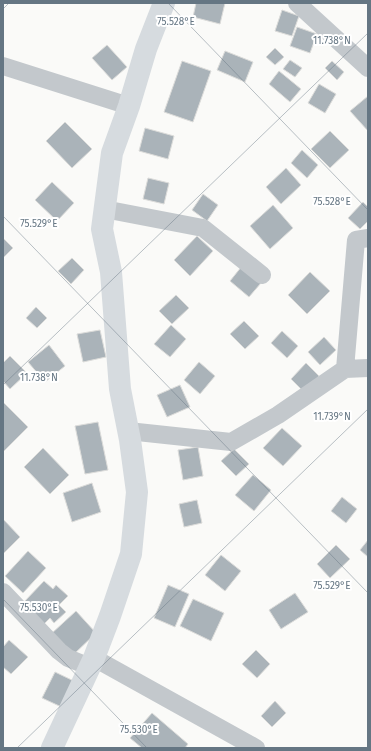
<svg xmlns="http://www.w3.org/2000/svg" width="371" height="751" font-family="'Fira Sans',sans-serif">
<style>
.building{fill:#aab3b9;stroke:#dcdcda}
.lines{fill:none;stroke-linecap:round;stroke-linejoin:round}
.street{stroke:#c3c8cc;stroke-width:18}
.secondary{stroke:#d6dbdf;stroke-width:22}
.ticks{fill:none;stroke:#657683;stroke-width:1;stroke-opacity:0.45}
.ticks-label{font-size:10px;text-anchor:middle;fill:#657683;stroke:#fff;stroke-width:4;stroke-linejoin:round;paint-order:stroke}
</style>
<rect width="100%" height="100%" fill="#fafaf8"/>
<path class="building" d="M196 3H225L220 24 193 17Z
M282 10 299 16 292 36 275 31Z
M297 27 317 34 310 53 290 46Z
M107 45 127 67 112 80 92 58Z
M275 48 284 57 275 65 266 57Z
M225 51 253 62 245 82 217 70Z
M290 60 302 68 295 77 283 69Z
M182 61 211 71 193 122 164 112Z
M332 61 344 72 337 80 325 68Z
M279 71 301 89 290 102 269 84Z
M319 84 336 94 325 113 308 103Z
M368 96V131L350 111Z
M65 122 92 149 72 168 46 141Z
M145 128 174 136 168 159 139 151Z
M330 131 349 150 330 168 311 149Z
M302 150 318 165 307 178 291 163Z
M286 168 301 185 281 204 266 187Z
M148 178 169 183 164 204 143 199Z
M52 182 74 203 57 221 35 200Z
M203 194 218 205 207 221 192 210Z
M363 202 368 207V221L360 229 348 218Z
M273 205 293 228 270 249 250 226Z
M197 236 213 251 190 276 174 260Z
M3 238 13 248 3 258Z
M72 258 84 270 71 284 58 271Z
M242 266 261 283 249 297 230 281Z
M310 272 330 291 307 314 288 295Z
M176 295 189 308 172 324 159 311Z
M36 307 47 318 37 328 26 318Z
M244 321 259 336 245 349 230 334Z
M171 325 186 339 170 357 154 344Z
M100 330 106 357 83 362 77 334Z
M282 331 298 346 287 358 271 343Z
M324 337 336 350 320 365 308 352Z
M49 345 65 366 45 382 28 362Z
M10 356 27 373 10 389 3 381V363Z
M199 362 215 376 200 394 184 380Z
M306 363 319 376 304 392 291 379Z
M180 385 190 407 167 417 157 395Z
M4 403 28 427 3 452V405Z
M98 422 108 470 85 474 75 426Z
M282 428 302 446 283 466 263 448Z
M198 447 203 476 183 480 178 450Z
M43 448 69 475 50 494 24 467Z
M234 449 249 464 236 476 221 461Z
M253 475 271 490 254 511 235 495Z
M92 483 101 512 72 522 63 493Z
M342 497 357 509 346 523 331 511Z
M197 500 202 523 184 527 179 504Z
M3 519 20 537 3 554Z
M368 540V557L360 550Z
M336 545 350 559 330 578 317 564Z
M28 551 46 568 23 593 5 576Z
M221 555 241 571 225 591 205 575Z
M44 581 53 589 56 585 68 596 59 605 66 612 54 623 50 618 44 624 23 603Z
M168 585 189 594 175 627 154 618Z
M295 593 308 612 281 629 269 610Z
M193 599 224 613 211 641 180 626Z
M76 611 96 633 72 656 51 634Z
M9 640 28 657 11 674 3 667V647Z
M256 650 270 664 257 678 242 664Z
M55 672 80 684 68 710 42 698Z
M275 701 286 713 272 727 261 716Z
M152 713 188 744 185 748H142L130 738Z"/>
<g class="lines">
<path class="street" d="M297 3 368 68
M3 66 129 106
M104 209 203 228 262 275
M368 238 356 240 345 369 368 368
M128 431 231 442 278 415 345 369
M3 592 59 651 68 658 90 667
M94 658 256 748"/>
<path class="secondary" d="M52 748 94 658 110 616 131 554 137 492 130 440 120 389 111 272 102 229 112 153 129 106 146 49 164 3"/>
</g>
<path class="ticks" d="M168 3 368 210M3 9 9 3M3 216 368 593M3 385 368 33M3 599 147 748M17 748 368 409"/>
<g class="ticks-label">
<text x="176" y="25">75.528°E</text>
<text x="332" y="44">11.738°N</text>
<text x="332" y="205">75.528°E</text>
<text x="39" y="227">75.529°E</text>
<text x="39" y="381">11.738°N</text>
<text x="332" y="420">11.739°N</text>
<text x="332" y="589">75.529°E</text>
<text x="39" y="611">75.530°E</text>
<text x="139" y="733">75.530°E</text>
</g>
<rect width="371" height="751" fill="none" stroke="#657683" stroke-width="8"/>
</svg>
